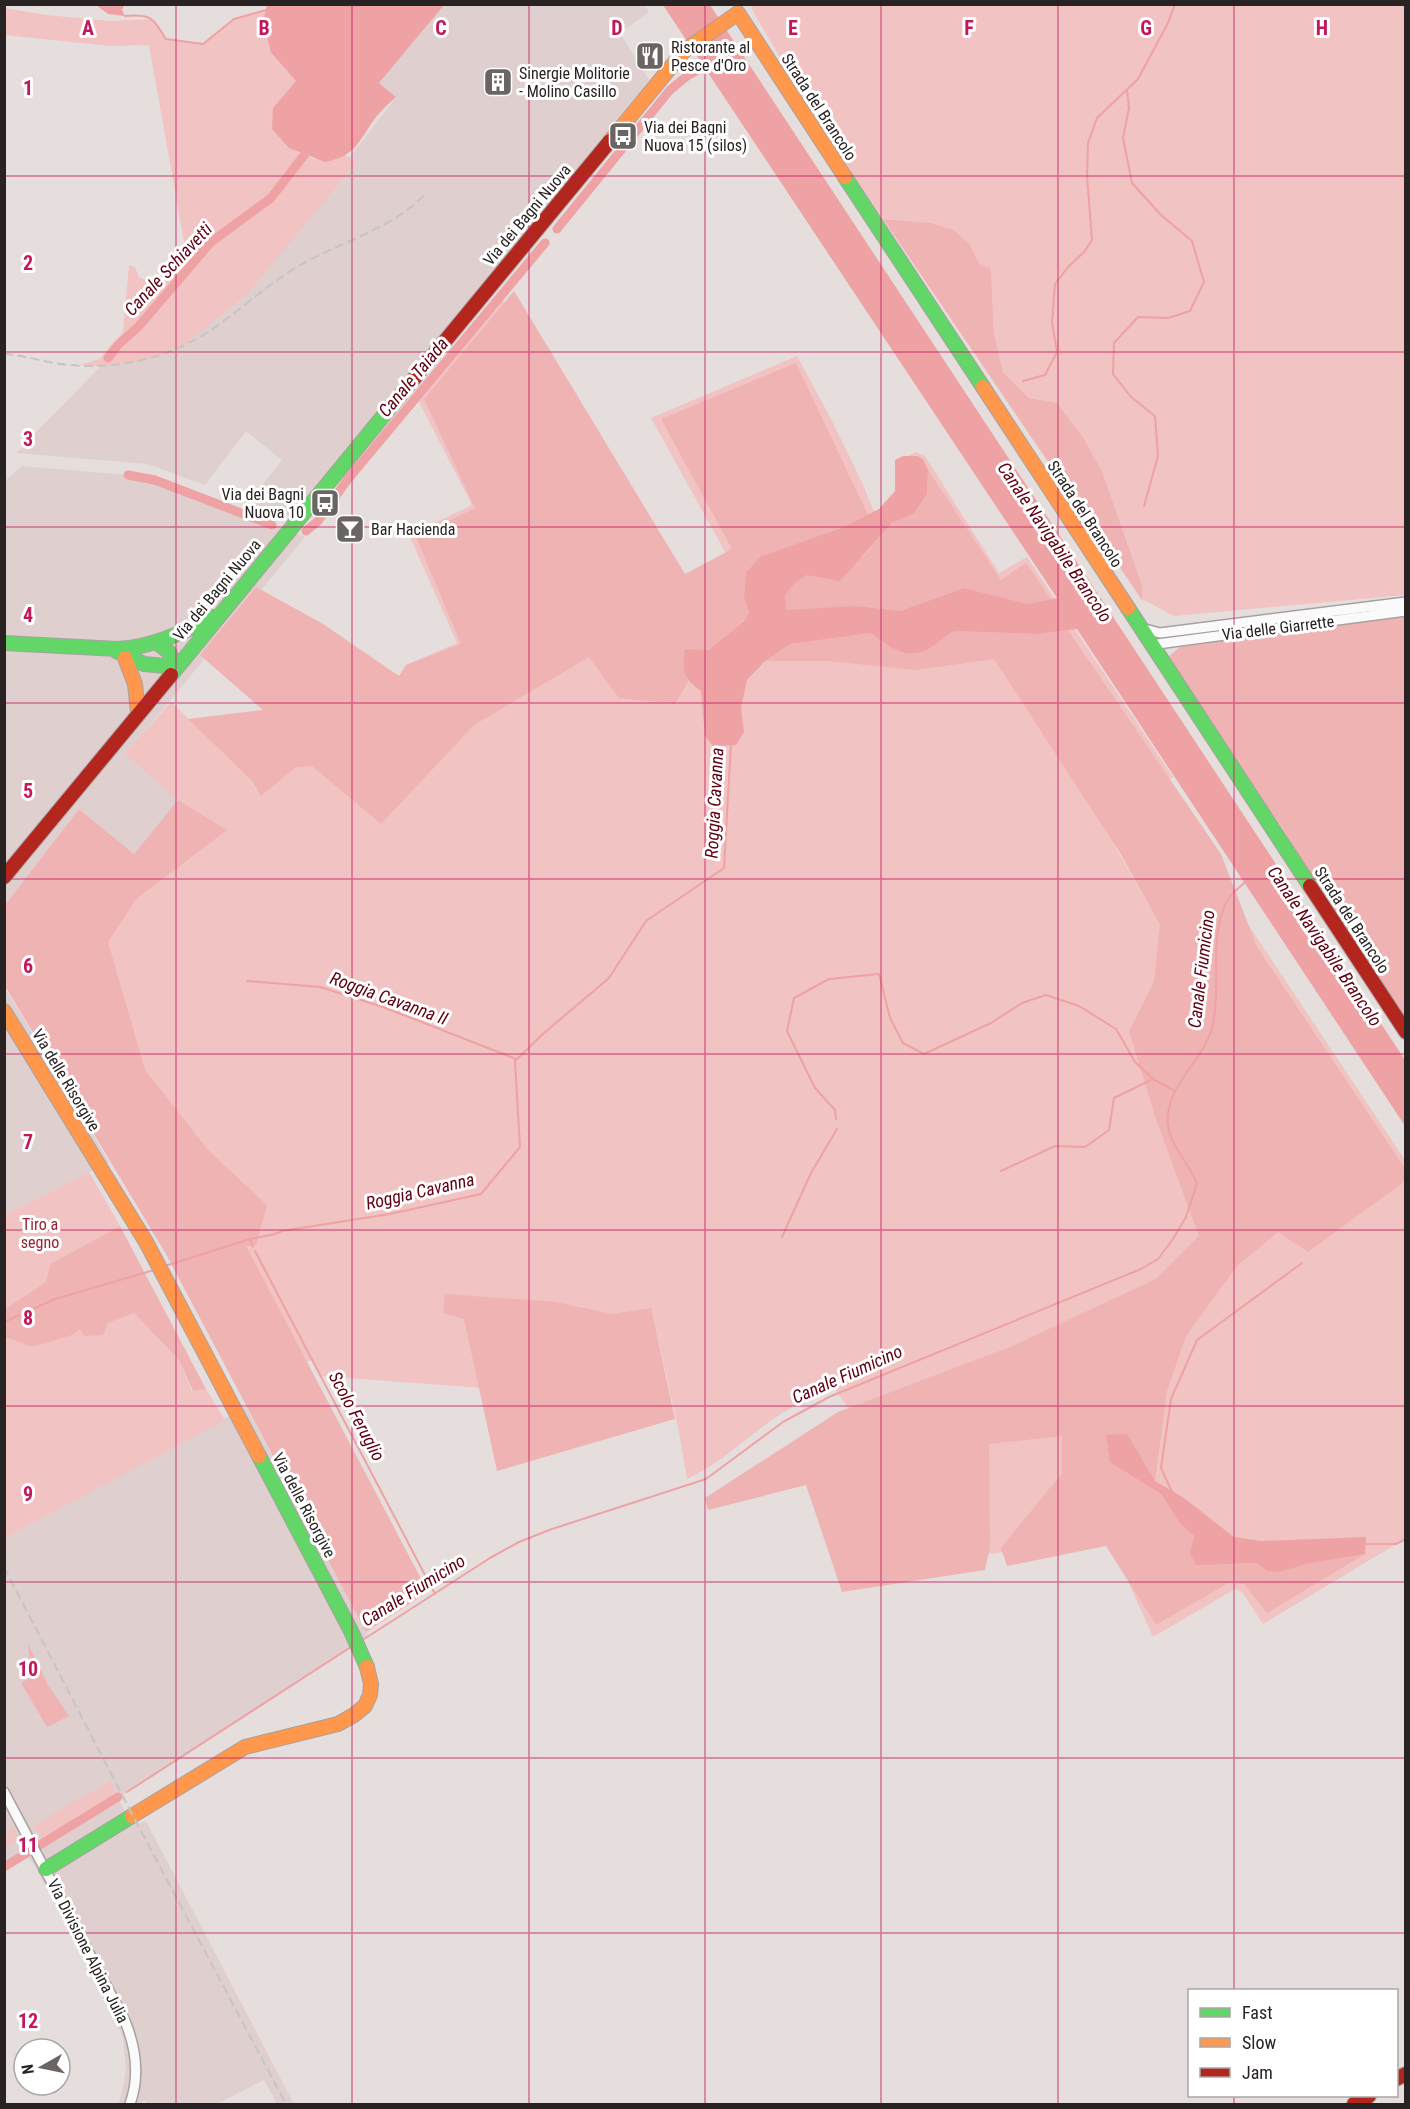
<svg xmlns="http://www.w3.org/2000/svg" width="1410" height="2109" font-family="'Roboto Condensed',sans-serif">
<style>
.built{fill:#dfcfce}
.green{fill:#f1c3c3}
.forest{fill:#efb3b3}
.water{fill:#eea2a4}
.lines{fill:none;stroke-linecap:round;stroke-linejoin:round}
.stream{stroke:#eea2a4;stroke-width:2}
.canal{stroke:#eea2a4;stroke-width:9}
.street-casing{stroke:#a7a1a0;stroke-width:12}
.fast-casing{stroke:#a7a1a0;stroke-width:16}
.slow-casing{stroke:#a7a1a0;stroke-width:16}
.jam-casing{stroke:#a7a1a0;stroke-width:16}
.street{stroke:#fbfafa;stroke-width:9}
.fast{stroke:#63d668;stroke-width:14}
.slow{stroke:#ff974d;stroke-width:14}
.jam{stroke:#b3261e;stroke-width:14}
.rail{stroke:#c7c4c4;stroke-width:2;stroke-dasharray:9 4.5;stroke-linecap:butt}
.grid{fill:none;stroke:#c2185b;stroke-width:1.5;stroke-opacity:0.55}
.labels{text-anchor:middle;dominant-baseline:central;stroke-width:6;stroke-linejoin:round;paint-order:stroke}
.poi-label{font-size:16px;fill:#282322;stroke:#fff;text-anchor:start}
.street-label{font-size:16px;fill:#282322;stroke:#fff}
.park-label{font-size:16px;fill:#9b2131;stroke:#fff}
.water-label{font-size:18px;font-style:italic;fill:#600013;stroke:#fff}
.grid-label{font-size:20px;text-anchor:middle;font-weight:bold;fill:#c2185b;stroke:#fff;stroke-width:6;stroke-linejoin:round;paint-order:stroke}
</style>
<rect width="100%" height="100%" fill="#e6dedd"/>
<path class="built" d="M444 5H644L649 12 620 33 649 80 292 517 249 502 282 460 246 431 205 485 148 464 16 453 220 244 350 157 396 97 379 83Z
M22 466 128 475 155 480 305 537 126 754 178 800 134 854 79 809 5 905V481Z
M4 986 109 1162 5 1215H4Z
M246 1407 368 1636 118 1798 132 1825 146 1821 294 2104H277L264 2080 217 2104H147L144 2099 142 2104H118L121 2097 126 2070 123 2037 36 1868 26 1854 5 1867V1538Z"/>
<path class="green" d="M754 4 1405 5V595L1174 616C1164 612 1151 602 1142 600V585L1102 471 1083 437 1057 403 1029 398 1003 372 994 334 991 269 979 263 970 244 931 223 883 219C835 150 793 80 751 8Z
M4 8 47 15 110 21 154 19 166 39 203 44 234 19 266 10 263 21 272 55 296 81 273 108 289 148C314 158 318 166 345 155L356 163 248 293 184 345 155 357 135 362 101 366 80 365 99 359 123 332 129 265 135 267 139 277 151 282 186 253 149 45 110 46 5 35Z
M502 299 676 585 733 562 725 552 651 418 797 356 830 417 861 480 875 514 894 505 908 456 915 452 925 456 999 573 1027 557 1173 777 1104 827 1160 925 1245 920 1405 1160V1539L1263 1624 1242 1592 1235 1589 1153 1637 1109 1539 964 1557V1433L847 1407 835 1389C814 1397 794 1405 776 1417 746 1438 720 1464 687 1479L679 1432 657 1335 483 1388 320 1376 311 1360 251 1389 90 923 220 826 178 800 125 754 171 702 249 778 257 790 399 677 406 665 457 643 409 535 472 505 418 400Z
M89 1172 120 1226 50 1264 46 1282 5 1309V1215Z
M134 1313 179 1360 192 1391 206 1389 225 1420 5 1538V1337L32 1347 80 1329 108 1323Z
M110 1781 117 1795 44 1840 33 1826Z
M12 1826 20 1839 5 1849V1837Z"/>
<path class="forest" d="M883 219 931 223 953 230 970 244 979 263 991 269 994 334 1003 372 1029 398 1057 403 1083 437 1102 471 1142 585V600Z
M514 291 685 574 732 549 661 419 796 363 868 515 844 527 744 597 749 613C733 636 706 652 683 667L688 682 675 704 619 698 589 657 474 725 381 824 312 766 296 767 261 796 251 780 188 719 263 710 200 655 256 587 323 624 399 676 406 665 461 644 416 537 475 508 424 399Z
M928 470 1001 580 1026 563 1051 599 1028 604 964 588 900 611 856 606 787 611 785 595 795 583 807 575 864 556 892 523 914 512 927 494Z
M1405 616V1020L1322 895 1283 829 1230 754 1167 658 1180 647Z
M1068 630 1221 854 1257 947 1406 1170 1405 1181 1308 1252 1278 1232 1237 1266 1186 1336 1167 1391 1155 1481 1143 1464 1110 1461 1161 1494 1180 1523 1194 1536 1190 1553 1238 1564 1257 1563 1267 1571 1279 1572 1311 1563 1365 1554 1267 1613 1244 1584 1228 1583 1156 1625 1106 1546 1007 1566 1001 1548 1062 1473V1436L989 1444 990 1547 985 1570 842 1592 806 1485 708 1510 705 1498 838 1412 1010 1347 1156 1279 1199 1236 1156 1119 1129 1031 1154 982 1160 925 1120 853 994 659 915 670 829 661H765L790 644 871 633 898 651 933 647 945 635 955 631 1037 634Z
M178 800 227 830 136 899 108 942 145 1070 209 1151 267 1205 256 1245 246 1246 428 1592 366 1632 166 1254 5 986V905L79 809 134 854Z
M120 1226 206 1389 193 1391 179 1360 134 1313 108 1323 103 1335 84 1336 80 1329 72 1335 32 1347 5 1337V1309L46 1282 50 1264Z
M445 1294 556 1302 612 1314 651 1308 675 1419 497 1471 464 1319 443 1313Z
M28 1644 48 1685 69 1716 47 1727 21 1683 31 1677Z"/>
<path class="water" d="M96 5H124L122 10 125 16 108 14Z
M267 5V4L444 5 379 83 396 97C389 103 382 110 376 117 359 140 357 156 325 162L289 148 272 129 273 108 296 81 271 53 263 21Z
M663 5H710L1405 1060V1126L1077 629 1037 634 955 631C945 635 940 642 932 647 906 662 892 648 871 633L790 644 765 661 747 680 741 708 744 732 736 745 713 746 705 736 701 691C682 678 682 671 685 649L709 650 743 622 749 613 744 597 746 573 760 557 844 527 879 509 895 491V460L903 456H917L923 459 928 470 927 494 914 513 892 523 840 581 807 575 795 583 785 595 787 610 856 606 900 611 964 588 1028 604 1057 598Z
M1127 1434 1155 1481 1184 1498 1234 1537 1261 1541 1366 1537 1365 1554 1311 1563 1279 1572 1267 1571 1257 1563 1196 1565 1190 1553 1194 1536 1180 1523 1161 1494 1110 1462 1106 1435Z"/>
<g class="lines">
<path class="stream" d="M125 16C151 14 152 17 166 39L203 44 234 19 266 10
M1127 90 1129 108 1123 138 1132 183 1161 215 1192 241 1204 282 1190 311 1168 318 1138 317 1114 343 1113 374 1131 397 1155 416 1158 456 1144 506
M1023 381 1045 375 1057 352 1052 323 1055 284 1068 267 1084 252 1092 240 1087 176 1088 143 1097 118 1138 79 1168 23 1175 4
M247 981 320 987 383 1007 516 1059
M836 1119 835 1110 815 1088 787 1031 794 998 829 979 879 974 890 1018 903 1043 924 1054 991 1023 1022 1003 1046 995 1079 1006 1116 1029 1135 1062 1153 1079 1175 1091
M1001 1171 1055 1146 1085 1147 1109 1130 1114 1098 1153 1079
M782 1237 811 1173 837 1129
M253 1247 250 1239 275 1234 282 1231 390 1214 481 1194 520 1147 515 1061 544 1033 609 978 646 921 724 868 731 743
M255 1251 435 1594
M165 1266 250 1239
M4 1322 55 1299 154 1270
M1172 1492 1161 1468 1171 1399 1197 1340 1302 1263
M1365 1544H1396L1406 1539
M361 1641 490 1558 519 1542 552 1529 706 1479 783 1422 829 1397 1141 1269 1158 1259 1173 1239 1186 1217 1197 1184C1189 1162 1163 1139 1168 1113 1173 1079 1206 1057 1213 1024 1222 985 1207 932 1229 898 1233 892 1240 887 1245 882
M127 1792 354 1645"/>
<path class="canal" d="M557 229 670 90 687 76 713 61
M108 358 118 345 139 326 211 242 271 198 305 154
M128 475 155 480 272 525
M306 531 318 521 348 479 545 243
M4 1867 118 1797"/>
<g class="street-casing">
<path id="street" d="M1141 628 1160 633 1406 602
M1150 645 1406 611
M4 1792 125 2021C136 2048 140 2076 130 2104"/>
</g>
<g class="fast-casing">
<path id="fast" d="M845 177 983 387
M1128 608 1310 886
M156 642 169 652 175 667
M4 643 118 649C153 647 183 632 214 617
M116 651 144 664 175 667
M171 675 398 398
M259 1456 351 1631 367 1667
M46 1869 132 1816"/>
</g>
<g class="slow-casing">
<path id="slow" d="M610 141 684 51 738 13 845 177
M983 387 1128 608
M125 658 135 684 138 712
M4 1011 146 1242 259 1456
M132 1816 245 1747 338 1724 354 1715 365 1706 370 1695 371 1684 367 1667"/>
</g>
<g class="jam-casing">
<path id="jam" d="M398 398 610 141
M4 877 171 675
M1310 886 1406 1032
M1396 2079 1406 2074
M1354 2104 1369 2096"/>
</g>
<use href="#street" class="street"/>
<use href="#fast" class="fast"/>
<use href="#slow" class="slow"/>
<use href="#jam" class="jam"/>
<path class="rail" d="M4 354C21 355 37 360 54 363 109 372 165 361 211 330 242 309 271 281 304 263 342 242 397 226 426 193
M4 1567 133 1816 286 2104"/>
</g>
<path class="grid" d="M176 4V2104M352 4V2104M529 4V2104M705 4V2104M881 4V2104M1058 4V2104M1234 4V1990M4 176H1406M4 352H1406M4 527H1406M4 703H1406M4 879H1406M4 1054H1406M4 1230H1406M4 1406H1406M4 1582H1406M4 1758H1406M4 1933H1406M1234 2096V2104"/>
<defs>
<g id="restaurant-square" transform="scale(1.5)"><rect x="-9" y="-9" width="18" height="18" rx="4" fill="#6a6463" stroke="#fff"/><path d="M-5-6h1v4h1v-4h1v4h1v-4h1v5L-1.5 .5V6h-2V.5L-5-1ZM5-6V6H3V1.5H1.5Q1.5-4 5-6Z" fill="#fff"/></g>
<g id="building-square" transform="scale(1.5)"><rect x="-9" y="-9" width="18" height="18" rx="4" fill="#6a6463" stroke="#fff"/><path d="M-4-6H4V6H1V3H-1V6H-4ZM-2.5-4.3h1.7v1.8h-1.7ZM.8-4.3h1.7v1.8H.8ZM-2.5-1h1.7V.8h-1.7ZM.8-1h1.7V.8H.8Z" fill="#fff"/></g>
<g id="bus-square" transform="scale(1.5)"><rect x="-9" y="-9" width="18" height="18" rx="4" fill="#6a6463" stroke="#fff"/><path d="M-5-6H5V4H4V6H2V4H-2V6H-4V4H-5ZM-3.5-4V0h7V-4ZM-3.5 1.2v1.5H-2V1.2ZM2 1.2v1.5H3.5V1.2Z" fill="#fff"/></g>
<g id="bar-square" transform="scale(1.5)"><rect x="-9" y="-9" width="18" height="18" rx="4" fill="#6a6463" stroke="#fff"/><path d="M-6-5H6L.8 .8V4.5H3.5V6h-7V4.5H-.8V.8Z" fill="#fff"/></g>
</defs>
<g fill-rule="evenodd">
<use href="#restaurant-square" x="650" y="56"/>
<use href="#building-square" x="498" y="82"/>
<use href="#bus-square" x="623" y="136"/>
<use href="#bus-square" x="325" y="503"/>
<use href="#bar-square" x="350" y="529"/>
</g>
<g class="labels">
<g class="poi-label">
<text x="671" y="47">Ristorante al<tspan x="671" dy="18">Pesce d'Oro</tspan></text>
<text x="519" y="73">Sinergie Molitorie<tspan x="519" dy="18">- Molino Casillo</tspan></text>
<text x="644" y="127">Via dei Bagni<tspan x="644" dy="18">Nuova 15 (silos)</tspan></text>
<text x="304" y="494" text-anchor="end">Via dei Bagni<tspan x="304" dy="18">Nuova 10</tspan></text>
<text x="371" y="529">Bar Hacienda</text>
</g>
<g class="street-label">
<text transform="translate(819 107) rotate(57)">Strada del Brancolo</text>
<text transform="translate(527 215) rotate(-50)">Via dei Bagni Nuova</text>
<text transform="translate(1085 514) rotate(57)">Strada del Brancolo</text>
<text transform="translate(217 590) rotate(-50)">Via dei Bagni Nuova</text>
<text transform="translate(1278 628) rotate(-7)">Via delle Giarrette</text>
<text transform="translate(1352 920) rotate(57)">Strada del Brancolo</text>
<text transform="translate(66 1080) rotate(59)">Via delle Risorgive</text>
<text transform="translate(304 1505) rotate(62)">Via delle Risorgive</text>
<text transform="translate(88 1951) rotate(63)">Via Divisione Alpina Julia</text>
</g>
<g class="park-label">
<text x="40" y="1224">Tiro a<tspan x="40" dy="18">segno</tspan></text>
</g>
<g class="water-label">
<text transform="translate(168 269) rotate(-47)">Canale Schiavetti</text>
<text transform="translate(413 377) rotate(-50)">Canale Taiada</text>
<text transform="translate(1055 542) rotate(56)">Canale Navigabile Brancolo</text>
<text transform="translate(714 803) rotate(-87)">Roggia Cavanna</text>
<text transform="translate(1325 946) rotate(56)">Canale Navigabile Brancolo</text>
<text transform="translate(1201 969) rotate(-83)">Canale Fiumicino</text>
<text transform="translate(389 998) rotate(20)">Roggia Cavanna II</text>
<text transform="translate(420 1191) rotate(-13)">Roggia Cavanna</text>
<text transform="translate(847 1374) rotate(-24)">Canale Fiumicino</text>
<text transform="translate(357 1416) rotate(62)">Scolo Feruglio</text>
<text transform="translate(413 1590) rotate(-32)">Canale Fiumicino</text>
</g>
</g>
<g class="grid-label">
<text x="88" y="35">A</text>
<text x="264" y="35">B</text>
<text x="441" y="35">C</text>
<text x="617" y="35">D</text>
<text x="793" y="35">E</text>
<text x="969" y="35">F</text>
<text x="1146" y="35">G</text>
<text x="1322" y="35">H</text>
<text x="28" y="95">1</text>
<text x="28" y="270">2</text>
<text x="28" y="446">3</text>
<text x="28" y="622">4</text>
<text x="28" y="798">5</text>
<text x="28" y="973">6</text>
<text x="28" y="1149">7</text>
<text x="28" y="1325">8</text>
<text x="28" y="1501">9</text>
<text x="28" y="1676">10</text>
<text x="28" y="1852">11</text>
<text x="28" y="2028">12</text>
</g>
<rect width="1410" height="2109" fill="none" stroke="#282322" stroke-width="12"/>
<rect x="1188" y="1989" width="210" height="108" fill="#ffffff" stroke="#a9a7a7" stroke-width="1.5"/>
<rect x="1200" y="2008" width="30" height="9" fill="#63d668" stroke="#a9a7a7" stroke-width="1.5"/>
<text x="1242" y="2019" font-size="18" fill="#282322">Fast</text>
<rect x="1200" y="2038" width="30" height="9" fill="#ff974d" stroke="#a9a7a7" stroke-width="1.5"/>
<text x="1242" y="2049" font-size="18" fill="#282322">Slow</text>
<rect x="1200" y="2068" width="30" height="9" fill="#b3261e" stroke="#a9a7a7" stroke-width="1.5"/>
<text x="1242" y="2079" font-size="18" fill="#282322">Jam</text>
<g transform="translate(42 2067) rotate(261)"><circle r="28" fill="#ffffff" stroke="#a9a7a7" stroke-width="1.5"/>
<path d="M0-4.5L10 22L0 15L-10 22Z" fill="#6a6463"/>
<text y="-9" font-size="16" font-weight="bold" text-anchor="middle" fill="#282322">N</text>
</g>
</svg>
